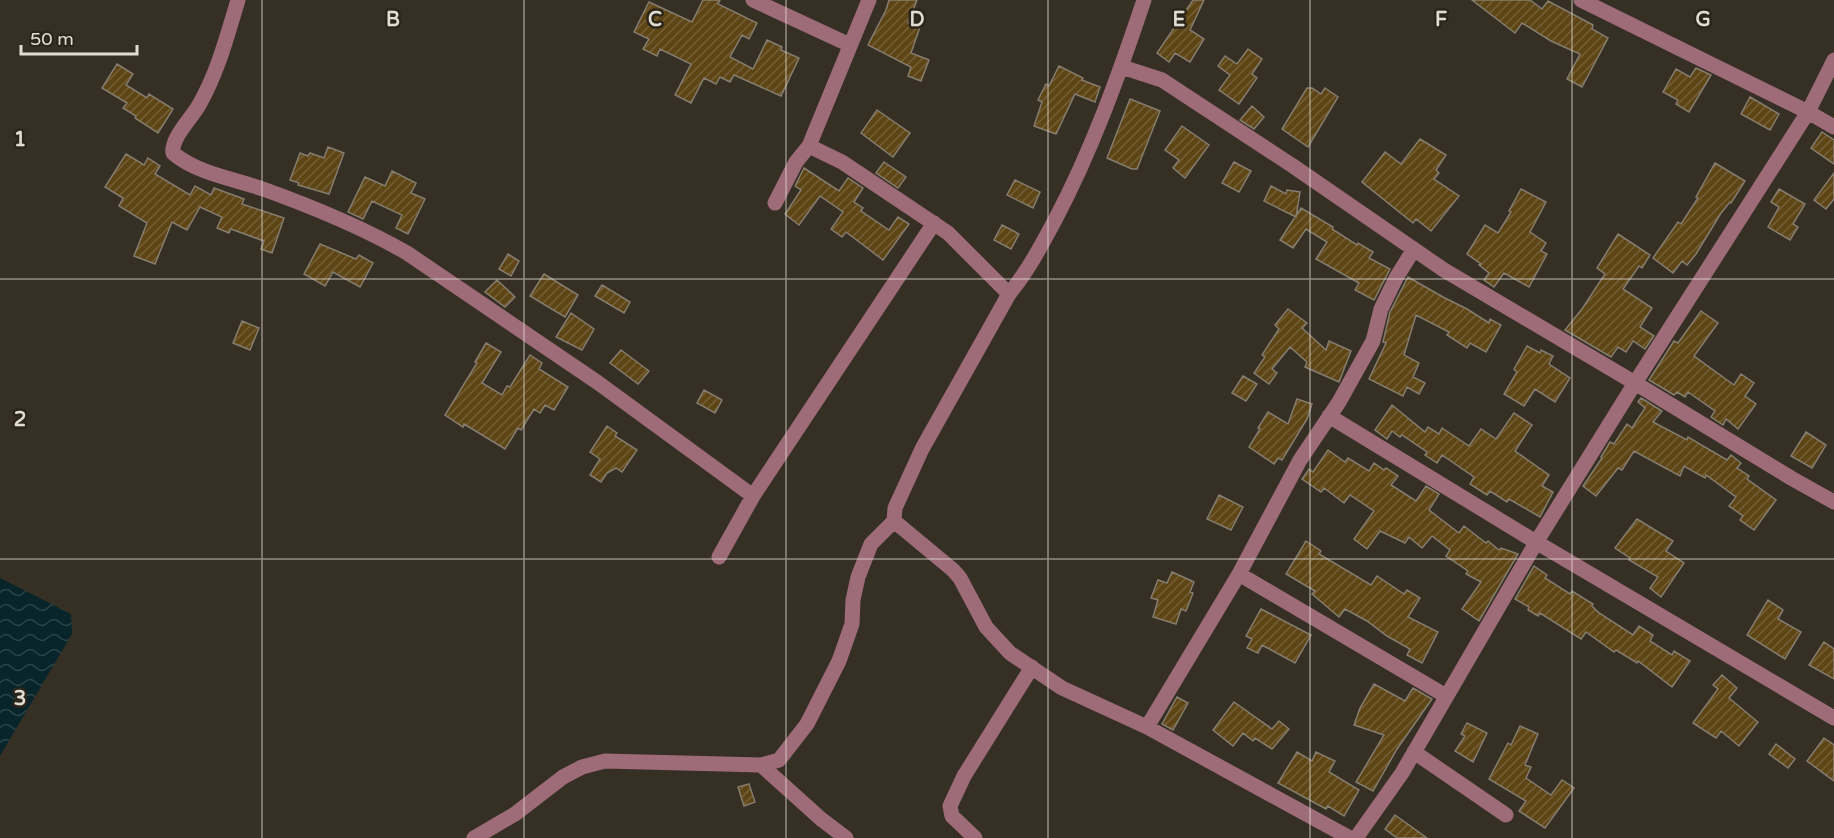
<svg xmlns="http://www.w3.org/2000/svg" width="1834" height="838" font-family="'Varela Round',sans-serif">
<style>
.water{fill:url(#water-waves)}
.building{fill:url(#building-hatch);stroke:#857d6f;stroke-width:1.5}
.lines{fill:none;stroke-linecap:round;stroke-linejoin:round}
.minor{stroke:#9e6b78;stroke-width:15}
.grid{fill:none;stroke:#e1ddd5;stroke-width:1.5;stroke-opacity:0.55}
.grid-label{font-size:20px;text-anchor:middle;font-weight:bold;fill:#e1ddd5;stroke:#2c251a;stroke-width:5;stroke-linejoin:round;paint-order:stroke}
</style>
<defs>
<pattern id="water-waves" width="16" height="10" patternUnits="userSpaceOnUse" patternTransform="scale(1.5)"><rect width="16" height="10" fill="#07252a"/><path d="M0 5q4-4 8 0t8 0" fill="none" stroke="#2b4448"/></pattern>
<pattern id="building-hatch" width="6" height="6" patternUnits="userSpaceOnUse" patternTransform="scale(1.5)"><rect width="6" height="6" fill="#5d4515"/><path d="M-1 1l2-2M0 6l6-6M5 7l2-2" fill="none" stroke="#745f36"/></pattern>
</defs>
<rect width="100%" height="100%" fill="#362f23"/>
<path class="water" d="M0 578 71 614 72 634 0 756Z"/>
<path class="building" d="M703 0H720L718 4 757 23 749 39 742 35 730 57 753 69 767 40 782 47 781 50 799 58 781 96 734 75 730 82 720 77 716 84 704 78 691 103 675 95 691 64 660 49 657 56 643 49 649 39 634 32 649 2 692 22Z
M889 0H917L908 23 920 27 911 53 929 60 921 81 908 76 911 67 868 45 886 10Z
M1193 0H1204L1190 30 1204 39 1190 62 1175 53 1169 62 1157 53Z
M1472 0H1530L1542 9 1548 1 1593 25 1592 29 1608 38 1582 87 1567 79 1580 54 1551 41 1522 23 1515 33Z
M1248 49 1262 59 1252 74 1257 78 1239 104 1219 90 1230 75 1218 66 1225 56 1237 64Z
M117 64 133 74 126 85 147 98 149 94 173 109 158 133 135 118 136 116 123 108 127 103 102 88Z
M1059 66 1083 78 1082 80 1100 87 1095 102 1075 94 1056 134 1034 126 1042 102 1038 100 1046 84 1049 86Z
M1696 68 1711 75 1689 112 1676 104 1678 100 1663 92 1676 69 1690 77Z
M1307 88H1312L1321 94 1325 88 1338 97 1308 147 1282 129Z
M1750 97 1779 114 1770 130 1741 114Z
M1130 99 1160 111 1137 169H1132L1107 158Z
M1252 106 1264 117 1254 129 1240 120Z
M877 110 910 133 893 157 861 133Z
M1182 126 1209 145 1185 178 1173 168 1179 160 1165 150Z
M1822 132 1834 140V164L1811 148Z
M1420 139 1446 155 1436 170 1439 173 1434 179 1459 196 1431 231 1416 219 1413 223 1362 182 1385 152 1401 164Z
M328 147 344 153 329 194 298 185 299 183 290 180 300 153 308 156 310 153 324 158Z
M126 154 144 165 148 158 160 166 155 174 190 195 195 186 211 195 214 188 244 199 242 204 284 218 272 253 261 249 264 241 231 229 229 233 217 228 222 217 200 207 187 230 172 222 155 264 134 256 147 223 119 206 123 198 105 187Z
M884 162 906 177 898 188 876 173Z
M1234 162 1251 171 1239 192 1222 183Z
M1715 163 1745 181 1731 203 1730 202 1721 213 1696 254 1687 265 1682 261 1673 273 1653 258 1678 222 1681 224 1698 198 1696 197Z
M804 168 839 191 848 178 863 188 854 202 863 208 861 211 889 230 898 217 909 224 883 260 846 232 842 237 831 229 843 212 820 196 799 225 785 214 801 190 795 186Z
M392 171 416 183 411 193 425 199 408 234 396 228 402 215 372 201 363 219 348 212 365 177 385 186Z
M1834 173V199L1826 209 1814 200Z
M1015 180 1040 192 1033 208 1007 195Z
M1271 186 1286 194 1287 190 1300 192 1296 217 1264 201Z
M1521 189 1546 202 1530 232 1546 243 1541 251 1547 254 1529 287 1504 273 1494 287 1484 280 1489 273 1479 265 1481 264 1467 254 1485 225 1498 233 1511 212 1509 211Z
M1779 189 1805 204 1793 224 1798 227 1790 240 1768 227 1779 207 1771 202Z
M1301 208 1333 227 1332 229 1357 245 1358 243 1373 252 1369 258 1390 269 1374 300 1355 290 1359 283 1316 259 1327 242 1306 229 1293 248 1280 240Z
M1002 225 1019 234 1011 249 994 240Z
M1618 234 1650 255 1642 268 1639 266 1623 289 1652 308 1640 327 1654 336 1645 349 1633 341 1626 352 1618 347 1611 357 1565 330 1582 309 1605 274 1597 268Z
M320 244 356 259 359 255 373 263 360 287 333 272 325 286 304 274Z
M508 254 519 261 511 276 499 269Z
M544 274 578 295 565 317 530 296Z
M1408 277 1443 297 1467 309 1489 323 1490 319 1501 325 1486 352 1470 343 1467 348 1447 335 1449 332 1416 315 1404 355 1419 363 1413 377 1425 383 1419 394 1407 387 1403 396 1369 379 1386 343 1383 342 1390 312Z
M497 280 515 297 505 307 485 292Z
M602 285 630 302 624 313 595 296Z
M1288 309 1307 323 1302 328 1326 350 1329 341 1351 351 1339 382 1305 367 1307 362 1290 347 1272 369 1277 373 1269 384 1254 373 1265 357 1262 355 1279 329 1275 325Z
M1701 311 1718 323 1694 356 1734 385 1741 374 1754 383 1745 396 1756 404 1738 429 1726 419 1723 425 1711 417 1715 411 1688 392 1685 397 1677 392 1674 395 1649 380 1674 341 1678 343Z
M571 313 594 329 582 350 556 337Z
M242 321 259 328 250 350 233 343Z
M486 343 501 352 482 383 502 395 507 386 510 387 530 355 542 363 539 369 568 387 554 410 545 405 540 413 534 409 521 430 518 428 505 449 464 424 463 427 445 415 477 363 475 362Z
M1527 346 1540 353 1541 350 1553 356 1549 364 1570 378 1555 402 1535 389 1524 406 1504 394 1517 372 1514 369Z
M621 350 649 371 638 384 610 363Z
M1243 376 1257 384 1246 401 1232 393Z
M704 390 722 400 715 413 697 403Z
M1641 398 1662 411 1653 422 1687 440 1688 437 1727 460 1731 455 1741 463 1737 468 1749 476 1747 479 1776 500 1754 530 1740 520 1743 516 1729 506 1736 497 1706 475 1705 478 1684 466 1680 476 1634 451 1622 470 1618 468 1596 496 1583 486 1602 458 1601 457 1610 442 1614 444 1627 424 1632 428 1645 408 1638 402Z
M1297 399 1312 404 1307 419 1282 460 1278 458 1274 464 1249 447 1260 429 1258 428 1268 412 1288 424Z
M1392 405 1425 432 1428 427 1439 434 1442 428 1469 446 1481 429 1496 439 1514 413 1532 425 1515 451 1549 475 1542 486 1553 492 1540 517 1509 499 1507 502 1490 491 1487 495 1470 484 1474 477 1442 455 1437 463 1425 455 1427 452 1402 435 1400 437 1392 431 1387 439 1375 430Z
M607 426 617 433 615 436 637 450 622 472 616 468 607 473 601 482 590 475 600 459 590 452Z
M1806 432 1826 445 1812 468 1791 456Z
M1328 450 1345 462 1348 458 1369 471 1374 463 1384 470 1386 468 1398 476 1391 485 1416 501 1426 486 1439 494 1429 510 1459 533 1464 526 1486 543 1488 541 1499 550 1501 548 1518 554 1479 621 1462 609 1481 582 1466 574 1468 571 1446 556 1450 550 1432 536 1422 548 1409 537 1405 543 1380 531 1367 549 1354 539 1374 511 1350 495 1344 503 1324 488 1321 492 1302 479 1309 469 1313 472Z
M1219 495 1243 507 1231 530 1207 519Z
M1637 519 1673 541 1666 551 1684 563 1661 597 1650 588 1658 577 1629 560 1630 558 1615 548Z
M1306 541 1321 551 1319 554 1371 585 1377 576 1404 594 1407 590 1420 598 1408 617 1438 632 1422 663 1407 655 1410 649 1387 636 1367 621 1345 609 1339 617 1312 594 1315 591 1286 574Z
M1534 566 1547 575 1545 578 1570 594 1572 591 1593 604 1592 606 1599 613 1633 635 1639 626 1653 635 1650 641 1672 655 1674 651 1690 661 1672 687 1638 661 1637 663 1616 650 1614 652 1586 632 1581 639 1540 613 1538 616 1528 610 1529 607 1515 599Z
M1172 572 1194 582 1190 592 1193 593 1186 611 1181 609 1176 624 1153 617 1158 600 1151 598 1158 580 1167 583Z
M1768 600 1783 610 1778 619 1801 632 1785 659 1747 635Z
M1261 609 1311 635 1295 663 1262 645 1258 653 1247 648 1252 639 1246 636Z
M1824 642 1834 649V679L1809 665Z
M1722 675 1737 688 1729 698 1758 722 1739 746 1721 731 1716 738 1693 723 1718 689 1713 685Z
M1374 684 1405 701 1413 688 1432 699 1397 749 1373 791 1356 782 1384 735 1354 725 1360 708Z
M1177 697 1188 703 1173 730 1162 724Z
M1234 702 1272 729 1279 721 1289 729 1272 749 1255 738 1253 741 1243 733 1233 746 1213 730Z
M1467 723 1487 733 1473 762 1455 751 1465 736 1461 734Z
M1520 726 1538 734 1525 765 1531 767 1526 778 1551 795 1562 780 1574 788 1545 828 1519 811 1526 801 1489 779 1508 743 1511 745Z
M1824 738 1834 745V781L1807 761Z
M1776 744 1795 759 1788 768 1769 754Z
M1297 752 1312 761 1316 752 1335 761 1329 772 1359 790 1344 816 1328 806 1326 809 1278 783Z
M749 784 755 802 744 806 738 787Z
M1395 815 1427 838H1397L1385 829Z"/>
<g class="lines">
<path class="minor" d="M238 0C227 36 218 72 199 105 191 119 171 138 173 153 196 173 234 179 263 189 313 207 362 227 407 253L597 382 753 496 934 223
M753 0 850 45
M1581 0 1808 112 1834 127
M1122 67 1162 80 1293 166 1444 270 1635 383 1791 478 1834 502
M809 146 842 162 948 233 1009 294C1028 271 1041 246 1055 220 1092 150 1119 75 1144 0
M775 203 796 162 809 146 869 0
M1329 416 1536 542 1834 718
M894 521 953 570 960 578 986 627 1010 653 1062 688 1147 727 1350 838
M719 557 753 496
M1239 574 1446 696
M1147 727 1239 574 1300 460 1339 402 1373 341 1381 309 1396 278 1414 249
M1414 752 1506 815
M761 765 821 819 846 838
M474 838 515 814 563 777 582 767 605 761 761 765 779 760 807 724 839 661 852 624 853 600 858 577 871 544 894 521 895 508 922 449 1009 294
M975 838 952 816 950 806 964 776 1032 667
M1356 838 1402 773 1537 541 1635 383 1808 112 1834 60"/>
</g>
<path class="grid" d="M262 0V838M524 0V838M786 0V838M1048 0V838M1310 0V838M1572 0V838M0 279H1834M0 559H1834"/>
<g class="grid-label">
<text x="393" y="26">B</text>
<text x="655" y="26">C</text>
<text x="917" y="26">D</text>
<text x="1179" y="26">E</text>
<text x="1441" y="26">F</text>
<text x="1703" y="26">G</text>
<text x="20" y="146">1</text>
<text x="20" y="426">2</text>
<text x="20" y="705">3</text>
</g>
<path d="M21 45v9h116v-9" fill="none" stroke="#e1ddd5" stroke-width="3"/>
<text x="30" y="45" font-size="18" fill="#e1ddd5" stroke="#2c251a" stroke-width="4.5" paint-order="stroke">50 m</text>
</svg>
